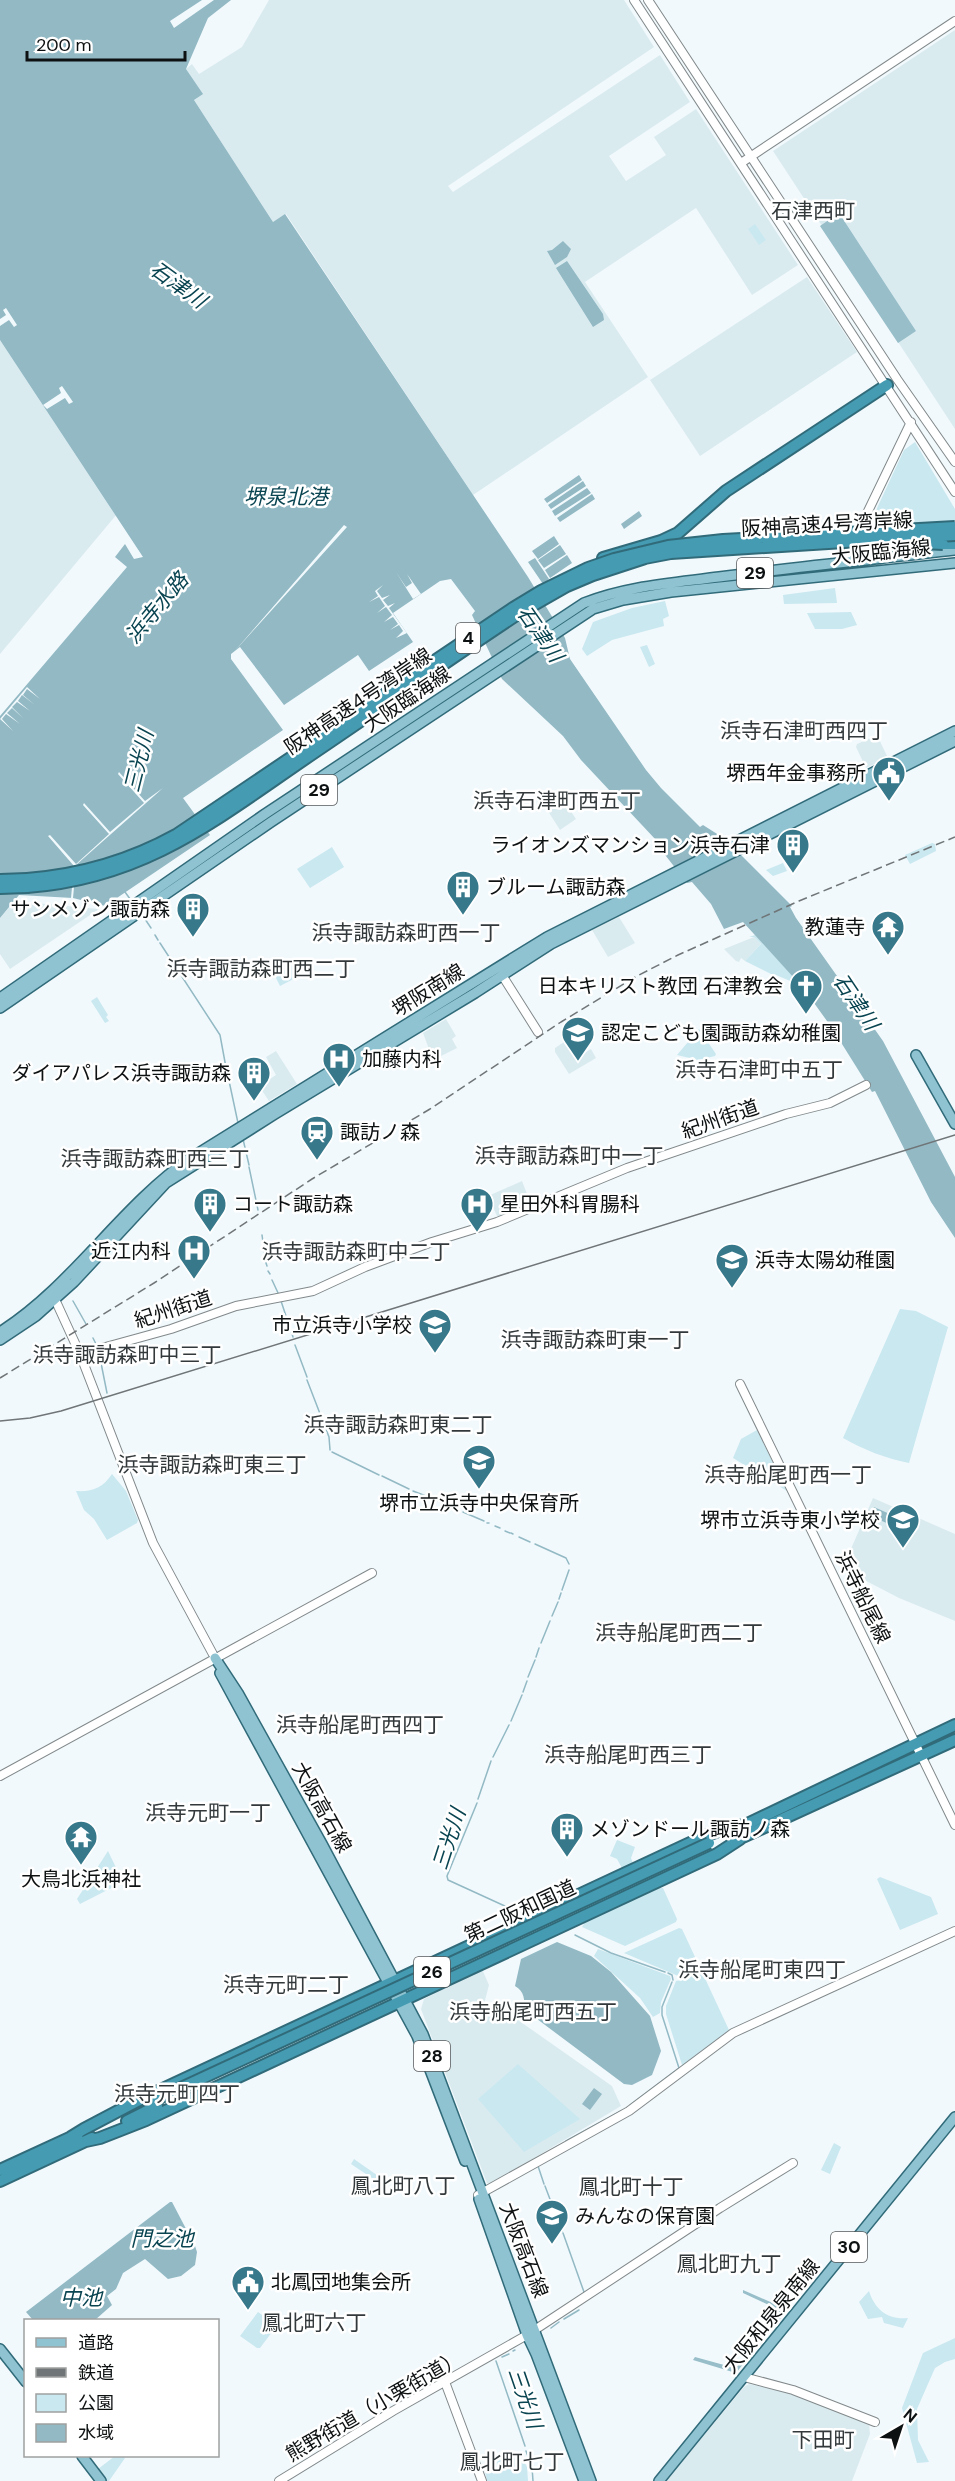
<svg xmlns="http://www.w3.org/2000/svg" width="955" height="2481" font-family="'DM Sans','Noto Sans JP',sans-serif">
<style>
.built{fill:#daebf0}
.green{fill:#cae8f0}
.forest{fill:#97bec9}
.water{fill:#92b9c4}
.pier{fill:#f1f9fc}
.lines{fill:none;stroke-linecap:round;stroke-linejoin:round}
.stream{stroke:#92b9c4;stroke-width:1.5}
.minor-casing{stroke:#82898b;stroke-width:10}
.major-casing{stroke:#316b7a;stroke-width:12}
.highway-casing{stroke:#316b7a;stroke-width:14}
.minor{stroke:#fff;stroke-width:8}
.major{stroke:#8fc3d1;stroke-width:9}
.highway{stroke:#449bb2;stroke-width:10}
.tram{stroke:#707577;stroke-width:1.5}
.rail{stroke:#707577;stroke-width:1.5;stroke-dasharray:9 4.5;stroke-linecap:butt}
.highway-bridge-casing{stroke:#316b7a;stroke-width:14;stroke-linecap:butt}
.highway-bridge{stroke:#449bb2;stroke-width:10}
.labels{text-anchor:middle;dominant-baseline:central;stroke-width:5;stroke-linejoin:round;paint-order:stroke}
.shield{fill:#fff;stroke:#565859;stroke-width:1.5}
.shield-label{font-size:18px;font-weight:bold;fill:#0e1112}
.street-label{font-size:20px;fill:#0e1112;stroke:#fff}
.poi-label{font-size:20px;fill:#0e1112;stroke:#fff;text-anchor:start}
.neighbourhood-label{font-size:21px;fill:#33393b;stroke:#fff}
.water-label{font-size:21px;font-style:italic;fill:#094451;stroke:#fff}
</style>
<rect width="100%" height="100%" fill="#f1f9fc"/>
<path class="built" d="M269 0H624L654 47 448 186 453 192 660 55 690 102 609 156 626 181 666 155 654 137 696 109 798 265 752 295 696 208 585 282 648 377 473 495 286 214 273 222 194 100 202 94 186 69 192 64 199 74 242 47Z
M955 30V429L773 151Z
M807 277 857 352 700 456 650 380Z
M0 340 117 514 0 654Z
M877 735 888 758 866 768 856 747 857 744Z
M562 798 576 819 560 830 546 808Z
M13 903H35L99 909 10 969 0 954V918Z
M619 917 635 943 608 957 592 930Z
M754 937 761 944 745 961 741 958 739 962 736 961 724 949Z
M446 1019 456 1036 452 1039 457 1048 433 1060 423 1033Z
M570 1038 581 1055 591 1049 596 1058 569 1074 555 1052V1048Z
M276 1051 297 1084 269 1101 259 1086 276 1075 266 1057Z
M522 1181 531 1204 500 1217 497 1216 488 1196Z
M873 1498 955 1534V1621L899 1598 847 1571 844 1565Z
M482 1969 489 1985 482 2012 498 2020 508 2013 612 2086 621 2106 491 2184 487 2183 421 2009 424 1999Z
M749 2384 791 2393 869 2424 870 2434 852 2481H666L744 2387Z"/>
<path class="green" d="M755 224 766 240 759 245 748 229Z
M915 442 955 509V530L865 534 904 450Z
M835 588 837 603 784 604 783 595Z
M665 601 669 616 663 619 664 626 612 640 587 656 582 649 593 622 632 608Z
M851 612 857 625 842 629H815L807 613Z
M647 645 655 664 649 667 640 647Z
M932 843 935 844 936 851 910 864 905 855Z
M332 847 344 867 310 888 297 869Z
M783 863 787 871 773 876 766 870Z
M755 935 802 986 776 975 775 976 745 961 761 944 754 937H749Z
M300 960 307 972 280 986 276 978 277 975Z
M97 997 108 1015 106 1017 109 1021 105 1023 91 1001Z
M699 1029 716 1054 715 1056 698 1060 677 1055Z
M900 1309 916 1311 948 1327 909 1463C885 1458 864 1450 843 1438Z
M757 1430 787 1491 733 1458 741 1439Z
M112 1474 126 1491 138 1520 137 1523 107 1540 94 1519 84 1510 76 1491C92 1492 103 1488 112 1474Z
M617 1840 635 1847 631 1858 633 1863 623 1870 617 1859 610 1856Z
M108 1851 123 1882 80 1904 77 1899Z
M880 1877 931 1897 938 1914 900 1930 877 1879Z
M658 1888H663L677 1919 676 1922 625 1946 582 1927 585 1922Z
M679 1928 682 1929 729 2030V2033L683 2068 666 2014V2006L676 1981 682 1980 683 1978 624 1953Z
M598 1949 670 1976 671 1979 661 2002 660 2013 653 2017 640 1998 594 1956Z
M518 2064 580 2119 524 2152 478 2099Z
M834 2143 841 2147 830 2174 821 2170Z
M354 2159 381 2178 378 2182 351 2164Z
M249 2279 257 2285 249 2297H246L240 2292Z
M869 2291C875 2310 888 2320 908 2318L903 2328 884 2323 882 2317 868 2319 859 2302Z
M258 2312 275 2324V2328L260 2348H257L240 2336Z
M955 2338V2359L945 2362 935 2368 917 2409 918 2440 929 2462 917 2463 902 2408 923 2353Z
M520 2453 527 2467 528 2481H487L484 2466Z
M115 2456H123L125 2458 109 2481H107L98 2469Z"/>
<path class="forest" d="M839 213 916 331 898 343 820 226Z
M743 2290 784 2308 781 2318 764 2337 773 2307 743 2293Z
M756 2343 759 2344 736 2373 693 2360 695 2357 735 2368 740 2364Z"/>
<path class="water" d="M0 0H202L170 21 174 28 214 0H231L208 18 186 69 203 94 194 100 273 222 285 214 528 577 565 638 570 659 646 770 661 788 700 827 703 825 725 839 792 906 790 907 796 918 883 1041 955 1177V1238L931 1202 875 1091 872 1092 832 1028 804 989 743 922 724 929 711 904 692 882 687 883 655 842 656 840 581 760 563 736 502 679 472 615 475 611 451 579 440 581 393 613 413 642 369 671 358 655 284 705 240 647 231 654V659L283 730 183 798 210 835 105 906 73 898 19 895 0 918V716L127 567 115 557 125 544 134 559 143 557 0 340Z
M563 241 571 249 567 257 555 265 547 251 552 250Z
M567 261 603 314 604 320 593 327 556 268Z
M579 475 582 480 547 503 544 499Z
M583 481 586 486 551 509 548 505Z
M587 488 591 493 555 516 552 511Z
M592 494 595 499 560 522 557 518Z
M639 511 642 516 624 529 621 524Z
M554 536 559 544 538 559 532 551Z
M560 545 566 554 544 568 538 560Z
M567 555 572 563 550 578 545 570Z
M535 558 549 579 543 584 528 562Z
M874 1507 892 1515 889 1524 870 1516Z
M557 1942 591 1956 611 1972 650 2016 661 2051 652 2075 632 2085 624 2084 525 2010C524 1999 525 1992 515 1986L521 1959Z
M594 2088 602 2094 590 2110 582 2104Z
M170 2202H172L195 2246 197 2252 195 2265 181 2276 168 2279 145 2259 123 2273 116 2289 107 2296 112 2305 95 2320H33L26 2312Z"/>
<path class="pier" d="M6 308 17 325 14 327 9 320 0 326V319L6 315 3 310Z
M62 386 73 402 69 404 65 398 47 409 43 405 61 393 59 388Z
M344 525 347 527 233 653Z
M396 572 406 587 412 583 407 574 421 594 413 599Z
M383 585 377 591 382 598 390 595 383 600 388 606 395 603 389 608 407 633 396 638 403 631 399 625 390 630 398 624 393 617 384 622 392 615 386 607 377 613 385 606 379 597 369 602 378 596 375 591Z
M27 687 40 699 27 689 23 695 35 705 22 695 18 701 30 711 17 702 12 707 24 719 12 708 7 713 20 724 6 714 2 719 13 731 0 719Z
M119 772 145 801 163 788 76 865 73 898H71L74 866 48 836 50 835 76 864 109 834 83 805 84 803 110 832 144 803 118 774Z"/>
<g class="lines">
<path class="stream" d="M125 892 133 903
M143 916 151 928
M155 935 158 940
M160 943 220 1035 227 1073
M228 1076 238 1123
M243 1139 249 1165
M249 1167 258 1210
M262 1235 265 1257
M265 1260 267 1266
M268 1271 270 1274
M272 1280 279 1295
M73 1301 86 1324
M281 1301 293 1337
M93 1338 97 1346
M295 1345 307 1377
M99 1353 107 1393
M307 1380 329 1437 330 1450
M332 1452 379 1475
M382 1476 409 1489
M413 1491 444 1503
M450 1506 458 1509
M463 1512 484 1521
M487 1523H489
M495 1526 500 1528
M505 1531 510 1533
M511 1533 513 1534
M519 1537 530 1542
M535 1544 566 1558 569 1564
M562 1590 569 1570
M559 1599 561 1593
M552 1616 558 1602
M541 1643 550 1621
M536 1657 539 1648
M528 1677 535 1660
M523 1692 527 1681
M511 1721 522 1695
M493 1757 509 1725
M478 1799 491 1761
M477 1803 447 1876 448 1880 520 1913
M575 1935 611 1953 665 1972
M668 1973 672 1975 673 1980
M630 2105 679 2068 662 2015V2007L672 1982
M566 2141 623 2110
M538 2166 544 2184
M545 2186 562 2231
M563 2233 584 2292
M564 2319 579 2310
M551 2328 559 2322
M513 2351 515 2350
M502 2357 509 2354
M496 2361 525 2446
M526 2451 532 2467 533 2481"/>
<g class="minor-casing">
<path id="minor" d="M634 0 955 492
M648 0 897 379 955 462
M741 163 955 21
M844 561 911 422
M502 975 538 1032
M53 1295 80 1354 153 1543 215 1658
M80 1354 171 1329 236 1306 313 1291 365 1267 432 1242 497 1222 627 1168 786 1114 830 1103 866 1085
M740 1384 955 1825
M0 1776 372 1573
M478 2195 629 2111 733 2033 955 1931
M744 2377 793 2390 875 2422
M445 2382 482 2481
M279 2481 393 2411 527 2335 720 2208 793 2163"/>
</g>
<g class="major-casing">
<path id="major" d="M0 998 265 814 584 603C626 586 674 583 719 577 797 567 876 559 955 550
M0 1008 271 822 593 609 623 600 671 592 955 563
M916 1055 955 1124
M0 1332C75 1284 119 1207 192 1157L547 937 955 731
M0 1340 36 1316 74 1282 166 1183 275 1114 475 993 551 944 955 741
M215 1658 238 1693 322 1844 423 2034 591 2481
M220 1673 417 2036 465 2161
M479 2199 527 2335 536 2354 584 2481
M0 2349 26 2382
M82 2456 101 2481
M659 2481 955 2117"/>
</g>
<g class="highway-casing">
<path id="highway" d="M943 544H955
M603 558 661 541 678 533 726 491 887 385
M0 880 27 879
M0 888 27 887
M741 1827 955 1725
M734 1841 955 1740
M127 2121 157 2106
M71 2137 84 2129 139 2100 705 1836 732 1826 747 1825
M86 2141 100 2138 146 2120 717 1854 740 1839
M0 2170 78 2134
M0 2181 92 2138"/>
</g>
<use href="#minor" class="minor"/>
<use href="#major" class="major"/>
<use href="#highway" class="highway"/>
<path class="tram" d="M0 1421 30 1418 61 1411 955 1135"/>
<path class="rail" d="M0 1378 154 1283 312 1179 430 1109 561 1022 637 976 678 955 799 901 955 837"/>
<g class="highway-bridge-casing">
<path id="highway-bridge" d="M922 543 943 544
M27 879C81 875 129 861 176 835L513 608 541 591 588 568 614 559 668 546 723 540 955 527
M27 887C148 878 219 817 315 752 383 706 450 659 518 614L567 586 593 575 645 558 671 553 955 535
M155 2100 709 1843"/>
</g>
<use href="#highway-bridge" class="highway-bridge"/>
</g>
<defs>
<g id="civic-pin" transform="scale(1.725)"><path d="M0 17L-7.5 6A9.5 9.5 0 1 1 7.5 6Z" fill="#37798b" stroke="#fff"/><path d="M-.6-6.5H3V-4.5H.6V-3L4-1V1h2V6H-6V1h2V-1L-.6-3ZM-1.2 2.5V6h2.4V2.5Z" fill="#fff"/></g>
<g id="building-pin" transform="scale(1.725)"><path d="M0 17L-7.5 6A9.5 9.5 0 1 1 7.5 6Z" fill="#37798b" stroke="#fff"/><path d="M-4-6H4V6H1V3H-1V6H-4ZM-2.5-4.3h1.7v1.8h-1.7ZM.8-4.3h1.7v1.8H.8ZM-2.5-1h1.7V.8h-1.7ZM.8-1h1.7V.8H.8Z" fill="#fff"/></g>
<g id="temple-pin" transform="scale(1.725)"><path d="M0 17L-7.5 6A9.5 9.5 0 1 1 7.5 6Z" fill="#37798b" stroke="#fff"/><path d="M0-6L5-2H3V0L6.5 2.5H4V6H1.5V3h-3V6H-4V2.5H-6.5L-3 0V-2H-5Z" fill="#fff"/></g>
<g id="church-pin" transform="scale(1.725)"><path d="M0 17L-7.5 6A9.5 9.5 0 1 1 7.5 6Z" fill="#37798b" stroke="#fff"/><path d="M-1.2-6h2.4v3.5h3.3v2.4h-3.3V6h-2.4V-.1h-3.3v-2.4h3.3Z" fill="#fff"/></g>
<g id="school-pin" transform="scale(1.725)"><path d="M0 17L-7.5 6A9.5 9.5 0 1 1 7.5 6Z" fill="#37798b" stroke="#fff"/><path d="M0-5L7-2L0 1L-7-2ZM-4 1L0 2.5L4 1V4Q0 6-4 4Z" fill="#fff"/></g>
<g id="hospital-pin" transform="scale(1.725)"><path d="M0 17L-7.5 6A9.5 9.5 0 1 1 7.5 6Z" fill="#37798b" stroke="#fff"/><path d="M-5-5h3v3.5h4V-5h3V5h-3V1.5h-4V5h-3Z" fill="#fff"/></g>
<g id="station-pin" transform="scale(1.725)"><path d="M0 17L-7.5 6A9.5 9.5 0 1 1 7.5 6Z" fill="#37798b" stroke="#fff"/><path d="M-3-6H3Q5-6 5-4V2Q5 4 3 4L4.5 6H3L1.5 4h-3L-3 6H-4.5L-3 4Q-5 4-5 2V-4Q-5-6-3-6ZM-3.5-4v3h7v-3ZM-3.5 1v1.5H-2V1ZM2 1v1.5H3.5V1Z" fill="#fff"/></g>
</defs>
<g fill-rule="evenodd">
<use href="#civic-pin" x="889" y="773"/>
<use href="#building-pin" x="793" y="845"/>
<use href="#building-pin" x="463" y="887"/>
<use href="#building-pin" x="193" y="909"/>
<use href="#temple-pin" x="888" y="927"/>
<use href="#church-pin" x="806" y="986"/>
<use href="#school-pin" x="578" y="1033"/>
<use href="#hospital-pin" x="339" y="1059"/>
<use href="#building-pin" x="254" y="1073"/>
<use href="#station-pin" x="317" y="1132"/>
<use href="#building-pin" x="210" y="1204"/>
<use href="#hospital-pin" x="477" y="1204"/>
<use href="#hospital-pin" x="194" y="1251"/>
<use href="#school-pin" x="732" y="1260"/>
<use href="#school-pin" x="435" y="1325"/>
<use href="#school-pin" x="479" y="1461"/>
<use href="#school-pin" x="903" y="1520"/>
<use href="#building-pin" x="567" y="1829"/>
<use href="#temple-pin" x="81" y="1837"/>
<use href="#school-pin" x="552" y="2216"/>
<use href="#civic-pin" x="248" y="2282"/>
</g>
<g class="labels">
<g class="shield">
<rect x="737" y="558" width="36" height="30" rx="4.5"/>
<rect x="456" y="623" width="24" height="30" rx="4.5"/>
<rect x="301" y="775" width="36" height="30" rx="4.5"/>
<rect x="414" y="1957" width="36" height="30" rx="4.5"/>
<rect x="414" y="2041" width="36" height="30" rx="4.5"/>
<rect x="831" y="2232" width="36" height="30" rx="4.5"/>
</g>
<g class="shield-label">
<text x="755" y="573">29</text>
<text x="468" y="638">4</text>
<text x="319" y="790">29</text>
<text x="432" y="1972">26</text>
<text x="432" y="2056">28</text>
<text x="849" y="2247">30</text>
</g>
<g class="street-label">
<text transform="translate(827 524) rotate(-3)">阪神高速4号湾岸線</text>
<text transform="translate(881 552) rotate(-6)">大阪臨海線</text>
<text transform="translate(407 699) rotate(-34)">大阪臨海線</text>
<text transform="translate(358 701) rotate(-34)">阪神高速4号湾岸線</text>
<text transform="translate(428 990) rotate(-32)">堺阪南線</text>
<text transform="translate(720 1119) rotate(-19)">紀州街道</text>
<text transform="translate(173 1309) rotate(-18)">紀州街道</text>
<text transform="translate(863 1597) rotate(64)">浜寺船尾線</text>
<text transform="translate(322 1807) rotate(61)">大阪高石線</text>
<text transform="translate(520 1911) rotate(-25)">第二阪和国道</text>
<text transform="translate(524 2250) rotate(69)">大阪高石線</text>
<text transform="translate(771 2316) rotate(-51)">大阪和泉泉南線</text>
<text transform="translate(374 2406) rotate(-30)">熊野街道（小栗街道）</text>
</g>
<g class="poi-label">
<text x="866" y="773" text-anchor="end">堺西年金事務所</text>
<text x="770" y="845" text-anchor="end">ライオンズマンション浜寺石津</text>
<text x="486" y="887">ブルーム諏訪森</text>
<text x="170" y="909" text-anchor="end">サンメゾン諏訪森</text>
<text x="865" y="927" text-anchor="end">教蓮寺</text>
<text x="783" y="986" text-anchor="end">日本キリスト教団 石津教会</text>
<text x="601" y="1033">認定こども園諏訪森幼稚園</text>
<text x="362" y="1059">加藤内科</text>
<text x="231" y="1073" text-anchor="end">ダイアパレス浜寺諏訪森</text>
<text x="340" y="1132">諏訪ノ森</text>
<text x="233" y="1204">コート諏訪森</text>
<text x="500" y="1204">星田外科胃腸科</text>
<text x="171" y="1251" text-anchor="end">近江内科</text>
<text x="755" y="1260">浜寺太陽幼稚園</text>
<text x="412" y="1325" text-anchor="end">市立浜寺小学校</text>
<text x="479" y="1503" text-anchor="middle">堺市立浜寺中央保育所</text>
<text x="880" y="1520" text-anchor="end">堺市立浜寺東小学校</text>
<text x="590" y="1829">メゾンドール諏訪ノ森</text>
<text x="81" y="1879" text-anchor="middle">大鳥北浜神社</text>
<text x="575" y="2216">みんなの保育園</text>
<text x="271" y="2282">北鳳団地集会所</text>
</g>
<g class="neighbourhood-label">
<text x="813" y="211">石津西町</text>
<text x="804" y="731">浜寺石津町西四丁</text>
<text x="557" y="801">浜寺石津町西五丁</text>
<text x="406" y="933">浜寺諏訪森町西一丁</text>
<text x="261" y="969">浜寺諏訪森町西二丁</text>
<text x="759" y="1070">浜寺石津町中五丁</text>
<text x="569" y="1156">浜寺諏訪森町中一丁</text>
<text x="155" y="1159">浜寺諏訪森町西三丁</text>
<text x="356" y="1252">浜寺諏訪森町中二丁</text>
<text x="595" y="1340">浜寺諏訪森町東一丁</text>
<text x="127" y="1355">浜寺諏訪森町中三丁</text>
<text x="398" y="1425">浜寺諏訪森町東二丁</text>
<text x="212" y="1465">浜寺諏訪森町東三丁</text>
<text x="788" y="1475">浜寺船尾町西一丁</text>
<text x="679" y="1633">浜寺船尾町西二丁</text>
<text x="360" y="1725">浜寺船尾町西四丁</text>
<text x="628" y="1755">浜寺船尾町西三丁</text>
<text x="208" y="1813">浜寺元町一丁</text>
<text x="762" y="1970">浜寺船尾町東四丁</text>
<text x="286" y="1985">浜寺元町二丁</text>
<text x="533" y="2012">浜寺船尾町西五丁</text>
<text x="177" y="2094">浜寺元町四丁</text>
<text x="403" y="2186">鳳北町八丁</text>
<text x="631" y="2187">鳳北町十丁</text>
<text x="729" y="2264">鳳北町九丁</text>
<text x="314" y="2323">鳳北町六丁</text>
<text x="823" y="2440">下田町</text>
<text x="512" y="2462">鳳北町七丁</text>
</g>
<g class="water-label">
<text transform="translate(178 285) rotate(36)">石津川</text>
<text x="286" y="497">堺泉北港</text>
<text transform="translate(157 608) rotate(-50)">浜寺水路</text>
<text transform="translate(540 634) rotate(55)">石津川</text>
<text transform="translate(139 761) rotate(-76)">三光川</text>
<text transform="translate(856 1002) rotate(56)">石津川</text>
<text transform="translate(449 1839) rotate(-72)">三光川</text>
<text x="162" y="2239">門之池</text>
<text x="81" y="2298">中池</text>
<text transform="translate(525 2398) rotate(71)">三光川</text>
</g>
</g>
<rect x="24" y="2319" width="195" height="138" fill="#ffffff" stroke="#9fa0a0" stroke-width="1.5"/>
<rect x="36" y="2338" width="30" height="9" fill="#8fc3d1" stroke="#9fa0a0" stroke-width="1.5"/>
<text x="78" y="2349" font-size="18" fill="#0e1112">道路</text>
<rect x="36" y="2368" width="30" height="9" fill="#707577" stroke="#9fa0a0" stroke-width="1.5"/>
<text x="78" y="2379" font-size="18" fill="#0e1112">鉄道</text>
<rect x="36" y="2394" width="30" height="18" fill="#cae8f0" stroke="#9fa0a0" stroke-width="1.5"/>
<text x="78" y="2409" font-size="18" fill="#0e1112">公園</text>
<rect x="36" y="2424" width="30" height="18" fill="#92b9c4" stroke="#9fa0a0" stroke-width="1.5"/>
<text x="78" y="2439" font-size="18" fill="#0e1112">水域</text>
<g transform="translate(901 2427) rotate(39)" stroke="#ffffff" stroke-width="4.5" paint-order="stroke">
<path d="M0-4.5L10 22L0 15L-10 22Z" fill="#0e1112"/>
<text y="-9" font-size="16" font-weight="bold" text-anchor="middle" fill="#0e1112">N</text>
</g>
<path d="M27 51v9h158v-9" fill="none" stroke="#0e1112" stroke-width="3"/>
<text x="36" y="51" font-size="18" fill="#0e1112" stroke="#ffffff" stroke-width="4.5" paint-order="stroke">200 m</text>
</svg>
